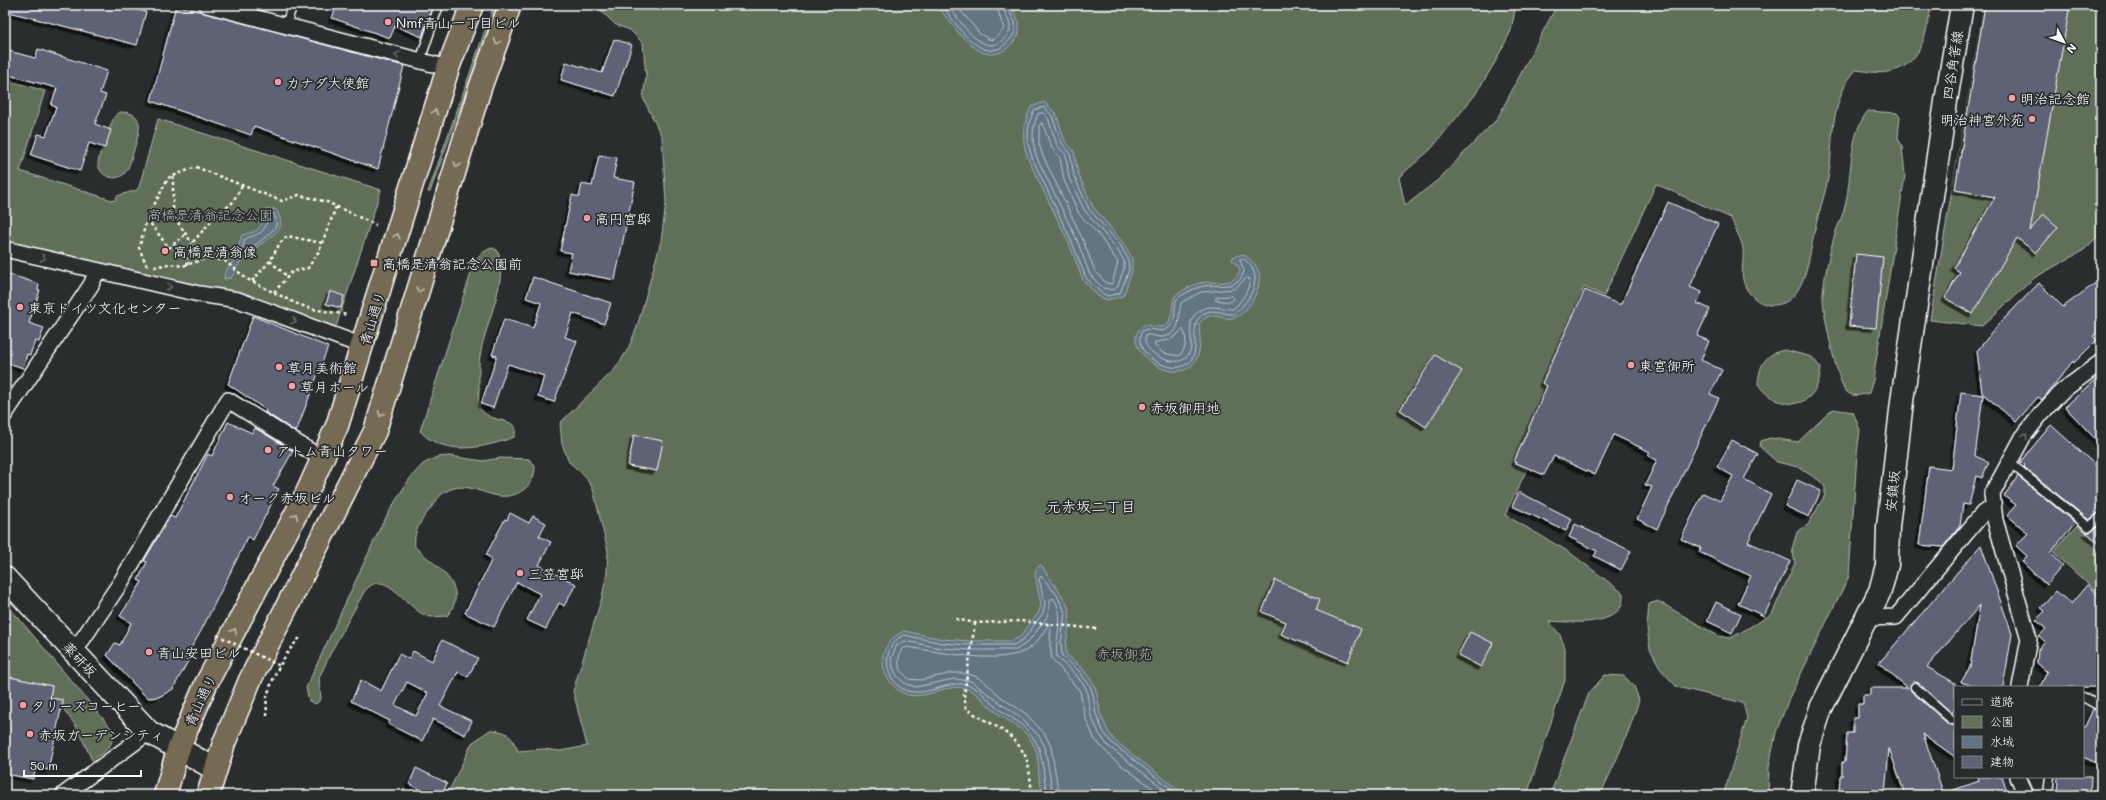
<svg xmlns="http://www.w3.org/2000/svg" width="2106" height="800" font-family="Mali,'Klee One',sans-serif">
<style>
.green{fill:#617058;stroke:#b0b8ac}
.water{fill:#627482;stroke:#a1acb4}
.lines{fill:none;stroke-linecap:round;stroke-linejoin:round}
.shore{stroke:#c0c7cd;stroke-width:1}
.building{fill:#5d6375;stroke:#fff;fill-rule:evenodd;filter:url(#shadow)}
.lane-casing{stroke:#fff;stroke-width:11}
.street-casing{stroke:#fff;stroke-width:18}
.secondary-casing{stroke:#fff;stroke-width:25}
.highway-casing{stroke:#fff;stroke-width:25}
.path{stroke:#fff;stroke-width:2.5;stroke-dasharray:3 3;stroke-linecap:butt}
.lane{stroke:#2a2d2e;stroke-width:8}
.street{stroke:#2a2d2e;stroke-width:15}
.secondary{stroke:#2a2d2e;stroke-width:22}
.highway{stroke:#756b52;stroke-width:22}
.path-bridge{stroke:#fff;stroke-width:2.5;stroke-dasharray:3 3;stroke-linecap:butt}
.oneway{stroke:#c1bcb1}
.oneway2{stroke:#6a6c6d}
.poi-dot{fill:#ff9aa2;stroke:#2a2d2e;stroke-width:1.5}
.labels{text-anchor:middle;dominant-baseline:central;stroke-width:3.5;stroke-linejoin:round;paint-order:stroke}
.poi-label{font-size:14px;fill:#fff;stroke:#2a2d2e;text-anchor:start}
.street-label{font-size:14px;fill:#fff;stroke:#2a2d2e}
.park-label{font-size:14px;fill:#b0b8ac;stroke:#2a2d2e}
.neighbourhood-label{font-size:15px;fill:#fff;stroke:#2a2d2e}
</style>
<defs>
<filter id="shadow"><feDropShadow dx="-3.5" dy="3.5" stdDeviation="0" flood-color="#0009"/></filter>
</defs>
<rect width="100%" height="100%" fill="#2a2d2e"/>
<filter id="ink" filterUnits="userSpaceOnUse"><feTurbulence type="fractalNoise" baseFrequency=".025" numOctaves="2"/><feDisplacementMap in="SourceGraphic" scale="8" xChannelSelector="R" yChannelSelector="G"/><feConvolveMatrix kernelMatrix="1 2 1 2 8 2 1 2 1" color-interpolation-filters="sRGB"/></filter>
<g filter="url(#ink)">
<path class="green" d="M494 5H497L430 192H428Z
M601 5H1516L1511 31 1494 64 1475 95 1431 149 1399 177 1405 206 1439 179 1497 119 1557 5H1931C1927 33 1921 68 1887 72 1878 74 1866 71 1856 70 1844 83 1839 98 1835 116 1831 135 1832 154 1829 173 1826 193 1819 210 1815 229 1809 254 1806 308 1770 305 1760 304 1751 297 1746 288 1738 273 1746 259 1742 244 1739 235 1734 227 1731 218L1656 184 1604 296 1584 287 1542 384 1547 386 1513 462 1527 469 1505 515 1569 552 1623 593C1623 597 1623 602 1622 605 1611 627 1570 622 1549 621L1560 635 1565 648V680L1527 795H442L451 787 472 743 490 730C508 731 511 735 518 751L543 749 560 751 587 746 573 691 602 597 607 572 608 551 593 489 584 475 569 462 562 444 560 423 615 369 628 349 637 327 661 241 666 203 662 137 643 98 646 77 643 43 630 30 616 25 601 11Z
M1983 5H2101V233L2084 250 2034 278 1982 326 1930 320Z
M5 79 45 91 20 171 115 201 117 196 137 190 139 187 158 119 381 190 336 327 282 311 5 242Z
M1868 111 1897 113 1900 117 1898 137 1902 147 1905 175 1873 380 1869 393C1861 395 1852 398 1846 391 1837 382 1821 306 1823 292 1825 275 1828 258 1833 241 1835 230 1841 221 1844 210 1853 179 1847 136 1868 111Z
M120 112C149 112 138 135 133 153 131 159 129 170 123 175 114 182 98 175 98 163 99 152 110 128 114 117Z
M492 248 497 250C510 276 486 323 481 351 478 364 479 376 479 388 479 395 477 407 483 412 491 420 504 419 514 425L516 430 514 437C486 448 443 457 420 431L471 273C476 261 479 252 492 248Z
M1785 350 1812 357 1821 368C1820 378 1818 387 1811 395 1796 412 1768 401 1758 384 1759 365 1766 353 1785 350Z
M1833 409 1853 412 1860 430 1857 454 1849 576 1790 696 1776 732 1769 767 1768 795H1723L1747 718 1743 703 1677 687 1662 671 1650 649 1647 628 1649 604 1658 601 1718 636 1731 638 1772 614 1795 563 1792 549 1797 532 1808 525 1825 495V487L1820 481 1798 467 1777 462 1760 447 1761 441 1770 438 1798 442Z
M449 456 483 461 500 458 529 459 535 465C536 481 524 494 508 496 487 499 467 478 445 492 438 496 432 507 427 513 419 523 413 534 415 547 435 566 472 586 447 616 442 616 436 617 431 617 406 613 387 563 364 592L331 652 319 678 321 699 316 704 309 701 306 688 381 526 399 495 411 477 423 464 437 457Z
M2077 525 2101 546V596L2053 552Z
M5 602 111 728C117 745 105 752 92 760L76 726 64 710 63 700 50 698 52 686 5 676Z
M1605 675 1624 676 1634 686 1639 700C1629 733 1615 764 1600 795H1550L1589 693Z"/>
<path class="water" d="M938 5H1011L1019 22V34C998 67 977 55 956 30 950 22 943 14 938 5Z
M1044 102 1056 114 1065 141 1074 151 1078 174 1093 207 1124 244 1132 258V272L1123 296 1107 300 1098 296 1083 280 1069 243 1029 161C1021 140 1022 127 1031 107Z
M275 209C287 226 279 231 265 241 258 246 249 253 243 259 238 264 235 272 231 278L224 279 225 272 234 260 242 235C261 231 261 228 266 210Z
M1243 254C1249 258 1257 265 1259 273 1262 287 1249 312 1236 317 1222 323 1212 307 1199 324 1199 334 1202 344 1198 355 1184 397 1112 347 1144 325 1149 325 1154 327 1159 327 1175 328 1170 305 1175 296 1182 291 1191 285 1200 283 1213 280 1233 288 1240 271L1239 267 1232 260 1233 257Z
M1040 565 1043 567C1049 581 1066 596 1069 610 1071 623 1065 640 1066 654L1082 668 1094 684 1097 694 1100 713 1108 731 1115 741 1185 795H1045C1032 773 1047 753 1023 731 1013 722 1001 717 991 708 984 701 977 693 968 689 940 679 910 718 886 675 883 668 881 659 884 652 889 641 893 636 904 631L942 639 971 641H1012L1021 636 1039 612 1041 604 1035 575 1036 569Z"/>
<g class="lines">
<path class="shore" d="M942 5C959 29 989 76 1015 32V23L1007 5
M948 5C962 24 988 67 1010 31V24L1002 5
M956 5 980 34 991 40 995 38 1004 29 996 5
M1044 107 1052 116 1062 143 1070 153 1074 176 1089 209 1121 246 1128 259 1129 270 1120 293 1108 296 1101 293 1086 278 1072 242 1033 160C1026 142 1026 127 1034 110Z
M1043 113 1048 118 1057 145 1066 155 1069 178 1085 211 1117 249 1124 261V268L1118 286 1114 290 1103 288 1090 275 1077 240 1037 158C1032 143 1031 129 1038 114Z
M1042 123 1052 148 1060 158 1064 180 1079 214 1098 234 1118 262 1112 284 1106 283 1095 271 1082 238 1043 156 1039 144V126Z
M270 214 273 213C276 217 277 221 276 226 275 230 245 254 241 254L245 239C266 231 261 235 270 214Z
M1240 259C1245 258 1247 262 1250 265 1263 281 1248 303 1234 314 1226 315 1216 309 1207 312 1182 321 1208 356 1183 366 1165 373 1131 351 1142 331 1151 326 1159 334 1167 329 1179 321 1172 310 1177 299 1183 294 1192 289 1200 287 1214 282 1239 293 1244 271Z
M1247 278 1250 279C1249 291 1241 302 1233 309 1222 309 1210 304 1200 310 1180 323 1201 347 1184 359 1172 368 1138 350 1146 335 1151 334 1156 337 1162 337 1185 334 1176 313 1182 302L1201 292 1234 289Z
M1232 296 1234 299 1230 302 1215 300 1217 297Z
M1183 330C1188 337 1186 351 1179 356L1163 353 1154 345 1155 342 1170 340Z
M1048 795C1047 791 1046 787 1045 783 1041 755 1042 741 1018 722 1010 716 1000 711 993 704 984 696 976 685 963 684 944 682 922 699 903 689 882 677 882 645 904 635L942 643 970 645H1014L1024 639 1043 613 1045 603 1039 579 1041 576 1057 595 1065 612 1061 643 1062 656 1079 671 1090 686 1093 695 1096 714 1104 733 1112 743 1179 795
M1053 795 1045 747 1039 736 1022 719 971 681 954 679 916 687 906 684 897 676 893 668 891 658 897 645 905 641 941 648 970 650H1016L1028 642 1047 617 1050 606V600L1053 598C1067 616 1054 636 1057 657L1076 675 1086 688 1091 716 1100 735 1108 746 1172 795
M1059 795 1051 747 1045 734 1026 714 1001 697 985 682 975 676 963 673H952L921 680 909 679C898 670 896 661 902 649L907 647C936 651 1005 667 1030 648 1038 642 1043 632 1049 624H1051L1050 645 1052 659 1080 691 1085 717 1095 740 1113 759 1162 795"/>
</g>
<path class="building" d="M5 5H120L146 12 137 45 5 11Z
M176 5 404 66 378 169 254 126 251 135 151 101Z
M337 5H433L422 37 395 26 390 38 332 18Z
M1985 5H2070L2030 231 2043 214 2058 227 2036 253 2017 238 1973 314 1945 298 1960 272 1954 268 1995 197 1955 190Z
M614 39 632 45 615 96 561 80 566 62 602 73Z
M38 49 107 71 100 93 106 95 95 124 111 130 105 148 89 143 80 171 31 155 38 134 46 136 56 107 51 105 57 88 5 74V50L35 58Z
M599 155 617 158 613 178 635 182 615 280 568 271 572 253 560 251 572 195 579 197 582 184 592 186Z
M1668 202 1718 224 1690 287 1702 292 1697 303 1710 309 1697 336 1709 341 1701 360 1722 370 1710 394 1719 398 1657 529 1637 519 1652 487 1645 485 1657 460 1648 456 1650 452 1614 435 1595 475 1554 456 1544 475 1514 462 1547 386 1542 383 1585 290 1618 304H1621Z
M1856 254 1883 257 1876 328 1849 326Z
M5 273 39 284 38 290H40L29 323 44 328 39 342 35 341 30 355 27 354 23 368 5 362Z
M533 277 611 303 604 324 573 313 565 337 577 341 554 402 538 397 544 376 508 364 493 408 481 404 497 356 492 355 504 319 533 328 541 303 526 298Z
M2101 279V330L2093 336 2097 340 2074 363 2073 361 2042 400 2038 397 2016 422 1982 393 1977 351 1998 325 2039 283 2063 307Z
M330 291 344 296 341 308 326 304Z
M253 316 328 347 296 432 265 412 266 410 228 384Z
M1435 355 1462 371 1426 427 1400 410Z
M2101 374V445L2065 407Z
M1961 392 1983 395 1975 456 1989 462 1982 478 1976 476 1969 505 1963 504 1960 526 1943 547 1919 545 1929 466 1952 469Z
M228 422 252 433 255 428 293 451 273 486 279 489 253 540 248 537 201 631 186 657 189 659 173 689 159 697 149 698 144 695 107 655 115 643 120 645 131 623 120 616 142 582 138 580 147 562 144 561 170 516 175 518 208 454 212 456Z
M2051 425 2101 470V512L2089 520 2024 467 2025 465 2020 462Z
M634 435 663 441 657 471 628 466Z
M1732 440 1758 454 1744 479 1771 494 1748 542 1790 561 1764 616 1738 604 1751 576 1699 552 1701 548 1681 539 1703 493 1720 501 1733 476 1717 467Z
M2018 476 2075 523 2050 553 2063 565 2046 585 2022 562 2027 556 2016 546 2028 533 2007 515 2016 505 2004 496Z
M1797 480 1821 491 1809 517 1785 506Z
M1519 492 1572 519 1566 531 1512 506Z
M510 513 529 523 533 516 546 523 539 536 551 542 539 565 576 584 564 606 559 603 546 629 527 620 540 594 517 582 494 627 465 613 492 559 486 555 505 519 507 520Z
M1575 524 1631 551 1621 570 1594 556 1597 551 1569 537Z
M2101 524V545L2086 532H2091Z
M1981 545 2012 634 2003 687H1976L1961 682 1970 667 1980 605 1927 667 1955 683V708L1952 713 1918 683 1913 682 1910 686 1911 691 1948 724 1955 726V757L1923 734 1944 795H1905L1889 748 1885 795H1839L1840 776H1842V762H1845L1847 733H1853V718H1858V704H1863V695H1870V688H1908L1879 663Z
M1275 580 1320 599 1316 610 1361 629 1348 662 1281 634 1286 622 1262 612Z
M2087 585 2101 598V683L2097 687H2040L2047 672 2037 663 2038 650 2045 642 2039 636 2046 629 2036 620 2045 611 2041 608 2056 591 2071 604Z
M1716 602 1741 614 1732 633 1707 621Z
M1470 632 1493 643 1481 667 1458 655Z
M442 640 478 658 468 677 458 672 440 706 472 721 465 735 433 719 422 741 388 724 390 721 351 701 361 680 381 691 399 654 409 659 413 651 432 661ZM407 682 428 693 416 716 395 705Z
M5 676 52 686 50 698 63 700 48 770 36 767 33 779 5 774Z
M2093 709 2101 712V765L2083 757V731Z
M416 768 447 783 442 795H430L409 784Z
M1978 777H2002L2008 795H1945V793L1979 781Z
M2058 777H2091L2090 795H2057Z"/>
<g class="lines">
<g class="lane-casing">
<path id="lane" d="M285 26 293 5
M420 61 439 5
M2009 462 2089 527 2101 517
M1915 687 1952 720H1955
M2083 697 2101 707
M2048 795 2050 777
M2100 795 2101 785"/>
</g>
<g class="street-casing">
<path id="street" d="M207 5 448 68
M5 249 199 294 238 300 363 346
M5 414 91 285 97 271
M1867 618 1896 617 1983 513 1993 508
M74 652 121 582 228 400 323 459
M2020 687 2029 639 1995 520 1992 494 2023 437 2041 414 2061 392 2101 362
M2018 777 2026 795
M63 795 149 732"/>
</g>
<g class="secondary-casing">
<path id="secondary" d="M5 578 149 732 215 769
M1802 795 1809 745 1821 708 1880 591 1887 565 1888 527 1902 401 1946 101 1962 5"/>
</g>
<g class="highway-casing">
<path id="highway" d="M165 795 178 750 206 684 306 495 337 426 448 68 472 5
M208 795 224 743 250 680 375 431 480 88 510 5"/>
</g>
<path class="path" d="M173 176V215L192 243
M150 213 173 215
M147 219 169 248 186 234
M270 261 288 277
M187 265 192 243 215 217 232 203 242 186
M147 266 139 248 147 219 168 178 196 167 282 201 299 195 327 202 376 225
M154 267 169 264 183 266 208 258 225 261 247 279 295 303 312 309 348 315
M252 281 270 261 280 243 287 236 322 243
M274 292 292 272 308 268 319 251 336 207
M956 619 975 623 1021 621 1097 629
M975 623 964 695 966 709C990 724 1020 734 1028 764 1030 774 1031 785 1032 795
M267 716C267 710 266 703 267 697 272 677 287 649 302 636"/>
<use href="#lane" class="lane"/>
<use href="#street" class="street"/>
<use href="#secondary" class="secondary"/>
<use href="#highway" class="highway"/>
<path class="path-bridge" d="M217 635 280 666"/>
</g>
<defs><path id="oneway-chevron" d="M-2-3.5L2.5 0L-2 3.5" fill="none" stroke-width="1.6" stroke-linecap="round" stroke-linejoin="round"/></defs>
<g class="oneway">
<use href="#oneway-chevron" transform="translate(497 42) rotate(111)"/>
<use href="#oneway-chevron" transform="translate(435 112) rotate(-73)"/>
<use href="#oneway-chevron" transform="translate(457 165) rotate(107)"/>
<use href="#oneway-chevron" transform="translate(397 236) rotate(-73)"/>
<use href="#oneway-chevron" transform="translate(419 290) rotate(107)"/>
<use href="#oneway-chevron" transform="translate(381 414) rotate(110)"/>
<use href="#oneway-chevron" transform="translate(295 516) rotate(-62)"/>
<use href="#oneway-chevron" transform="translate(234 631) rotate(-62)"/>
</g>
<g class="oneway2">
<use href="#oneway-chevron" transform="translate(397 55) rotate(-165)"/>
<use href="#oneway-chevron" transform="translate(43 258) rotate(14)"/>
<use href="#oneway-chevron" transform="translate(169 287) rotate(13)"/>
<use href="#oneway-chevron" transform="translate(294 321) rotate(20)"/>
<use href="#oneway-chevron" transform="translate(2025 436) rotate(-55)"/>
</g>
</g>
<g class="poi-dot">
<circle cx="388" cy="22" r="4"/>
<circle cx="278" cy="82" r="4"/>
<circle cx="2012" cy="98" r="4"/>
<circle cx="2032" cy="119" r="4"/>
<circle cx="587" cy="218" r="4"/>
<circle cx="165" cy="251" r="4"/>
<rect x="370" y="259" width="8" height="8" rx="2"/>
<circle cx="20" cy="307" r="4"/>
<circle cx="1631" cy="365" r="4"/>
<circle cx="279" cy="367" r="4"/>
<circle cx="292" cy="386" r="4"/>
<circle cx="1142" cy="407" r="4"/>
<circle cx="268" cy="450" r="4"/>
<circle cx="230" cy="497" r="4"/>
<circle cx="520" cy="573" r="4"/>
<circle cx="149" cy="652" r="4"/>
<circle cx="23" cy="705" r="4"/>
<circle cx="30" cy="734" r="4"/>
</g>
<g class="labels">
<g class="poi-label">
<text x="396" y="22">Nmf青山一丁目ビル</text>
<text x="286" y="82">カナダ大使館</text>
<text x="2020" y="98">明治記念館</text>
<text x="2024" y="119" text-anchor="end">明治神宮外苑</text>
<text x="595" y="218">高円宮邸</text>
<text x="173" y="251">高橋是清翁像</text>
<text x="382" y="263">高橋是清翁記念公園前</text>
<text x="28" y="307">東京ドイツ文化センター</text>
<text x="1639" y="365">東宮御所</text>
<text x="287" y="367">草月美術館</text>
<text x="300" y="386">草月ホール</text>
<text x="1150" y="407">赤坂御用地</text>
<text x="276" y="450">アトム青山タワー</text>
<text x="238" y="497">オーク赤坂ビル</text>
<text x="528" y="573">三笠宮邸</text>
<text x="157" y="652">青山安田ビル</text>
<text x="31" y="705">タリーズコーヒー</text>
<text x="38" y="734">赤坂ガーデンシティ</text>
</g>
<g class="street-label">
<text transform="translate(1952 65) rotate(-81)">四谷角筈線</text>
<text transform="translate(372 318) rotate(-73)">青山通り</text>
<text transform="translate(1892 491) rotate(-84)">安鎮坂</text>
<text transform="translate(80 659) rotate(47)">薬研坂</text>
<text transform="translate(200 700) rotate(-65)">青山通り</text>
</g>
<g class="park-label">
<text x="210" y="214">高橋是清翁記念公園</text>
<text x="1124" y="653">赤坂御苑</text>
</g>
<g class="neighbourhood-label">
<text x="1091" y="506">元赤坂二丁目</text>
</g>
</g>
<rect width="2106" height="800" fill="none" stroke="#2a2d2e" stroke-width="20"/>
<rect x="10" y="10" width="2086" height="780" fill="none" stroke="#fff" stroke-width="1.5" filter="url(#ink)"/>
<rect x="1954" y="686" width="130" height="92" fill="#2a2d2e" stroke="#7f8182"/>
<rect x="1962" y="699" width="20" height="6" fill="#2a2d2e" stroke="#7f8182"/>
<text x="1990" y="706" font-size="12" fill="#ffffff">道路</text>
<rect x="1962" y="716" width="20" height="12" fill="#617058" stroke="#7f8182"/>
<text x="1990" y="726" font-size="12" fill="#ffffff">公園</text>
<rect x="1962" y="736" width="20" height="12" fill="#627482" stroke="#7f8182"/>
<text x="1990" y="746" font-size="12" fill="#ffffff">水域</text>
<rect x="1962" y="756" width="20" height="12" fill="#5d6375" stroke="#7f8182"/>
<text x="1990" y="766" font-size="12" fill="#ffffff">建物</text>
<g transform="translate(2064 42) rotate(131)" stroke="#2a2d2e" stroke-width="3" paint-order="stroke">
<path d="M0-3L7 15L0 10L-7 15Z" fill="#ffffff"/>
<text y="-6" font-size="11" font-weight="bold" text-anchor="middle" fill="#ffffff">N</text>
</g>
<path d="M24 770v6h117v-6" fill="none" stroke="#ffffff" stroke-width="2"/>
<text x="30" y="770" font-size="12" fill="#ffffff" stroke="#2a2d2e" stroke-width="3" paint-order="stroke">50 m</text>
</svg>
